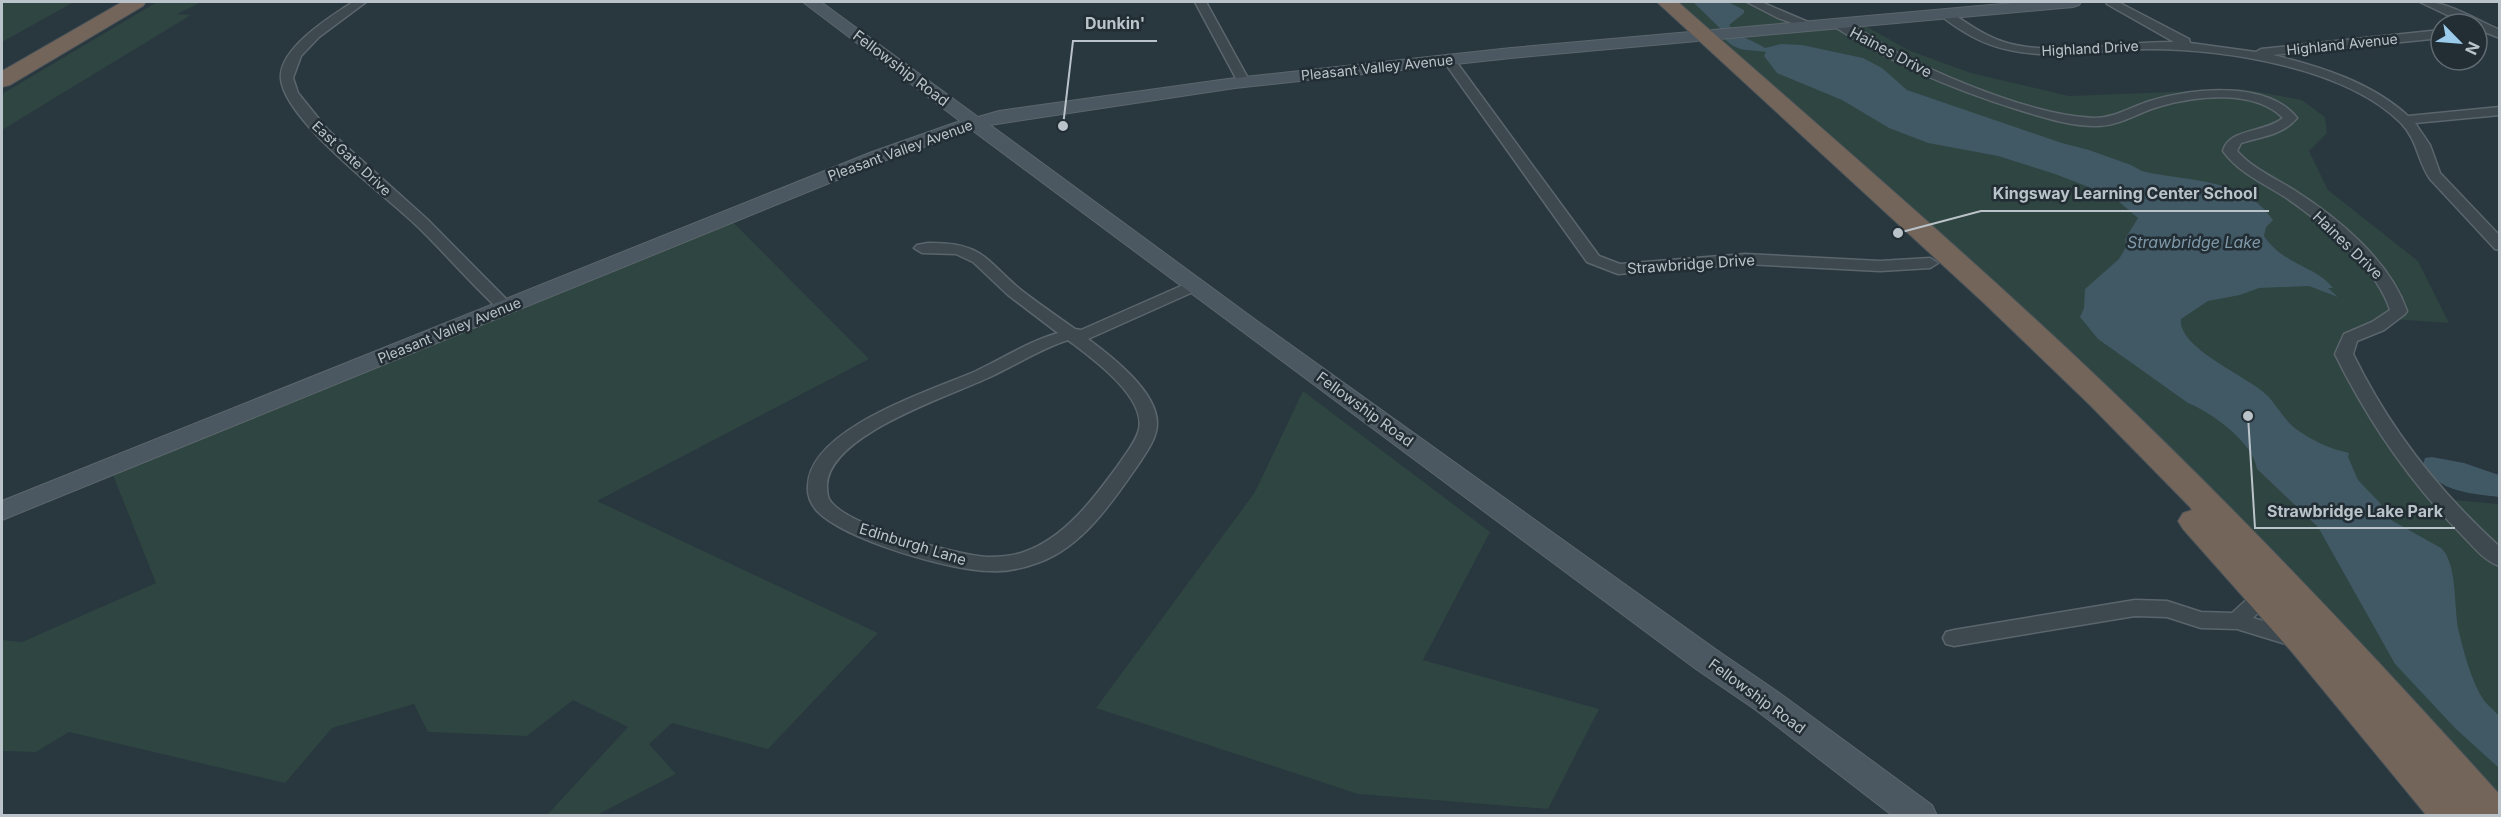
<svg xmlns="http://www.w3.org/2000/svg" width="2501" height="817" font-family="Inter,sans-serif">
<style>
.green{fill:#2f4541}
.water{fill:#415865}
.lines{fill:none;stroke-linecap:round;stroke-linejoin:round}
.street-casing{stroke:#5b666c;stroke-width:3}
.secondary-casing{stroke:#5b666c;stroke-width:2}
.highway-casing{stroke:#485359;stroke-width:2}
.street{fill:#3d484f;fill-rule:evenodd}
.secondary{fill:#4c5861;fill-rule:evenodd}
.highway{fill:#74655b;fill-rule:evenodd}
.labels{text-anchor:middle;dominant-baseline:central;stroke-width:5;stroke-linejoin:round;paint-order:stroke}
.far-street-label{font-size:14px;fill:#bac3c9;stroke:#222d34}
.street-label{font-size:15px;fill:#bac3c9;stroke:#222d34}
.water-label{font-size:16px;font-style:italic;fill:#7f99a8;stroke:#222d34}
.leader{fill:none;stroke:#bac3c9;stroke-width:2}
.callout-dot{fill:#bac3c9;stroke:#222d34;stroke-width:2}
.callout-label{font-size:16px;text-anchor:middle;font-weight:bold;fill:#bac3c9;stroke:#222d34;stroke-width:5;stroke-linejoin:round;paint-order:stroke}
</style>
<rect width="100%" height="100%" fill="#29373f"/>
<path class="green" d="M2 2H74L2 42Z
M157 2H202L177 14 191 15 2 130V94Z
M1667 2H1756L1782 16 1809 25 1857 21 1908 50 1971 73 2069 96 2243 89 2302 100 2325 117 2327 133 2309 151 2328 190 2418 261 2449 323 2390 319 2350 338 2344 354 2441 499 2499 504V815L2290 591Z
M727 216 869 359 597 501 878 633 768 749 672 723 649 744 676 774 595 816 547 815 628 727 573 700 527 736 428 732 414 704 332 728 285 783 69 732 36 752 2 751V640L22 642 156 583 109 465Z
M1303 391 1490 532 1423 660 1599 709 1548 809 1358 794 1096 708 1255 492Z"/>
<path class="water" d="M1693 2H1728L1744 10V13L1729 25C1737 37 1753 40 1765 48L1781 44 1802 45 1863 58 1882 68 1907 90 2062 143 2089 150 2131 165 2142 171C2187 182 2244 177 2273 220L2266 227 2264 236C2283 265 2318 267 2333 288H2328L2338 297 2309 286 2259 288 2240 295 2208 301 2181 319C2177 348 2249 377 2268 396 2279 408 2285 422 2299 431 2315 442 2331 449 2349 453L2348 457 2358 480 2380 503 2391 520 2441 548C2457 562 2454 606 2458 628 2463 650 2471 680 2483 699 2487 705 2494 710 2499 716V768L2456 729 2395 664 2318 527 2257 469C2253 442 2212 413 2188 403L2098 339 2080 317 2084 308 2085 289 2119 259 2126 247 2125 239 2138 218 2112 196 2055 174 1998 156 1928 143 1889 128 1842 100 1777 73 1764 56 1766 52C1749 49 1738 53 1725 39L1727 35Z
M2432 457 2464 463 2499 475V497C2470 493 2440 493 2423 465L2425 458Z"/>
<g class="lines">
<g class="street-casing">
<path id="street" d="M353 2H366L319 37 301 56 293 78 298 93 327 129 427 219 511 304 513 307 511 310H499L489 300C464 276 441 249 416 225 385 195 285 121 281 79 278 49 331 16 353 2Z
M1195 2H1206L1250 82 1249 85 1244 86 1238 82Z
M1747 2H1761L1815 25 1809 29 1778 18Z
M2106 2H2118L2189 39 2190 43 2256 52 2261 49 2441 30V38L2273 55C2320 66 2372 83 2408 116L2500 107V115L2415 123 2430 145 2440 173 2500 236V250L2495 249 2430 179C2417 160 2418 141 2401 123 2345 67 2224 49 2148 49 2085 49 2024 68 1966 33 1957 27 1947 22 1940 14L1946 11 1950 12C1968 24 1986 37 2007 43 2057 57 2122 41 2174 42L2107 4Z
M2420 2C2446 0 2476 20 2500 30V38L2477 29V24H2466Z
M1839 20C1855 25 1886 47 1903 56 1954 81 2037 116 2094 118 2115 118 2130 107 2150 101 2191 88 2268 80 2297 118 2283 135 2261 137 2241 143L2237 151C2253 169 2275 178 2294 190 2338 218 2390 261 2407 311L2405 314 2384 330 2357 341 2353 354C2389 428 2438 491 2500 547V566C2485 562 2472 545 2461 534 2409 481 2368 421 2335 354L2344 334 2372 322 2390 310C2376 266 2323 223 2285 197 2263 183 2239 173 2223 151 2229 128 2265 133 2283 118 2254 89 2197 96 2161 106 2138 112 2121 126 2096 126 2069 126 2042 117 2016 109 1952 89 1891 63 1835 27V21Z
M1448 55 1452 56 1599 256 1620 264 1745 254 1880 261 1930 258 1938 263 1930 268 1880 271 1745 264 1618 274 1587 262 1442 59Z
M928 243C983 242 985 260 1021 290 1039 304 1057 316 1075 329L1081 330 1190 282 1196 280 1204 285 1202 288 1088 339C1111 356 1158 392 1157 424 1157 438 1146 453 1138 465 1113 501 1083 546 1040 562 1024 568 1007 572 991 571 951 571 845 540 817 511 811 504 807 495 808 486 809 428 931 391 976 371 1003 358 1030 341 1058 333L1008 295 973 262 956 254 922 253 914 248 917 245ZM1068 340C1090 357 1146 396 1139 429 1136 442 1126 453 1119 464 1094 498 1065 538 1024 552 1013 556 1000 557 988 557 957 555 844 526 829 499 827 495 827 489 827 485 829 434 950 396 990 377 1016 365 1042 348 1068 340Z
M2263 588 2270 591 2274 596 2253 618 2307 634 2310 640 2307 646 2299 648 2237 629 2201 628 2167 617 2135 616 1954 646 1946 644 1943 638 1946 632 1954 630 2135 600 2167 601 2201 612 2232 613 2256 591Z"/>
</g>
<g class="secondary-casing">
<path id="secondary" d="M803 2H821L978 117 999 111 1235 78 1511 48 2024 2H2081L2079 5 2073 7 1511 58 1235 88 990 125 1257 321 1718 651 1778 692 1932 805 1937 816H1893L1756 710 1696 669 972 130 886 160 2 520V501L872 152 960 121Z"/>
</g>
<g class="highway-casing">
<path id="highway" d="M122 2H146L143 6 10 85 2 87V71Z
M1657 2H1678C1824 131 1973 258 2114 393 2249 522 2376 657 2500 795V816H2427L2292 652 2183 529 2178 521 2183 513 2192 510 2190 507 2090 405 1984 303Z"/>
</g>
<use href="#street" class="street"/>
<use href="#secondary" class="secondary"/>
<use href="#highway" class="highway"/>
</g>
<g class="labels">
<g class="far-street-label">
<text transform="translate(2342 44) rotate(-6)">Highland Avenue</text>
<text transform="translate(2090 48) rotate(-3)">Highland Drive</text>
<text transform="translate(1377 67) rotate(-6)">Pleasant Valley Avenue</text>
<text transform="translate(900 150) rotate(-20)">Pleasant Valley Avenue</text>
<text transform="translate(352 158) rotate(43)">East Gate Drive</text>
<text transform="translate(449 330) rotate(-22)">Pleasant Valley Avenue</text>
</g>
<g class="street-label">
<text transform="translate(1891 52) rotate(28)">Haines Drive</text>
<text transform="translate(901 68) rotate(37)">Fellowship Road</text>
<text transform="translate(2348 245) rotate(44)">Haines Drive</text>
<text transform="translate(1691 264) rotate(-4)">Strawbridge Drive</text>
<text transform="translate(1365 409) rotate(36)">Fellowship Road</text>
<text transform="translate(913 544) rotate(17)">Edinburgh Lane</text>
<text transform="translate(1757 696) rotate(36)">Fellowship Road</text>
</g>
<g class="water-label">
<text x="2194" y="242">Strawbridge Lake</text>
</g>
</g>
<path class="leader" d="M1063 126L1073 41H1157M1898 233L1981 211H2269M2248 416L2255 528H2455"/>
<g class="callout-dot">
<circle cx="1063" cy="126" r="6"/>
<circle cx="1898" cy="233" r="6"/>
<circle cx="2248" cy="416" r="6"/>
</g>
<g class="callout-label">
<text x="1115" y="29">Dunkin'</text>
<text x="2125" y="199">Kingsway Learning Center School</text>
<text x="2355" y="517">Strawbridge Lake Park</text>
</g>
<rect width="2501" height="817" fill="none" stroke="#bac3c9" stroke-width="6"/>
<g transform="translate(2459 42) rotate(115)"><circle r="28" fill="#222d34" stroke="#5f6970" stroke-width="1.5"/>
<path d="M0-4.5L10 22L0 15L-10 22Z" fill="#9cccec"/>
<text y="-9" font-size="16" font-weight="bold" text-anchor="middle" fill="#bac3c9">N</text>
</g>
</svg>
